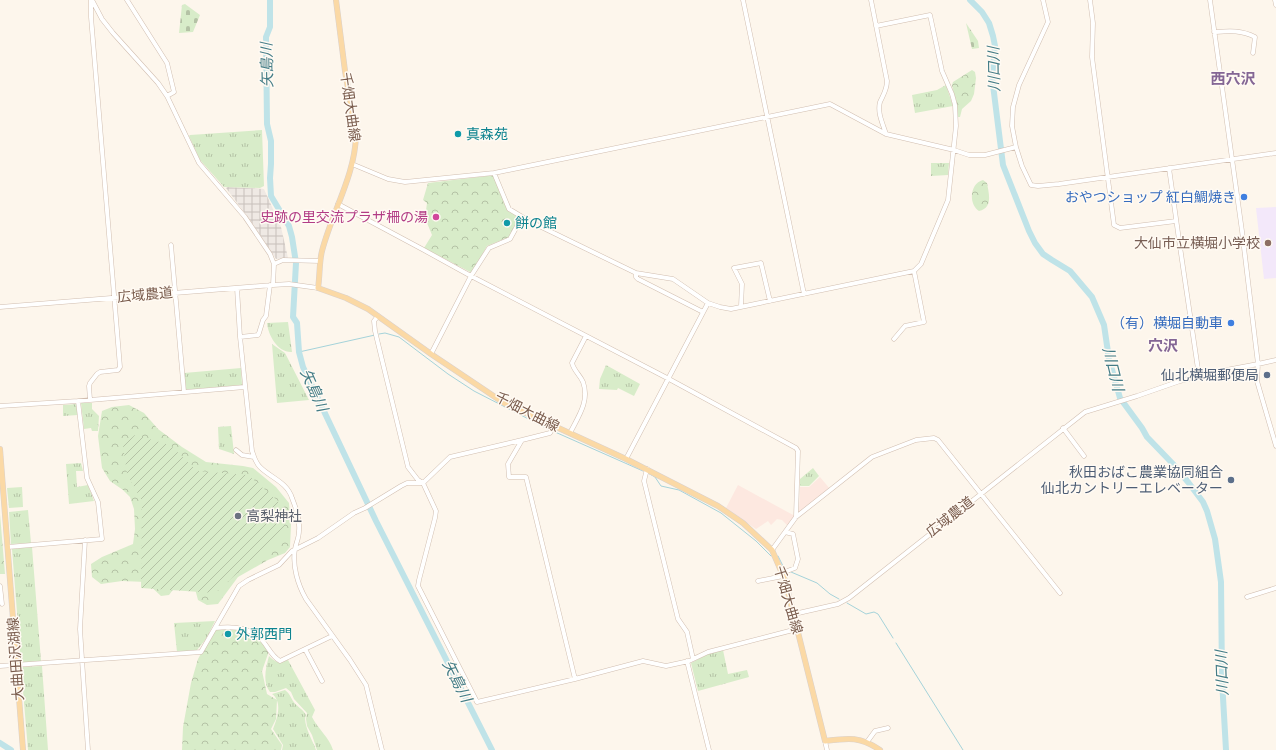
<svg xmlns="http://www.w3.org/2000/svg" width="1276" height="750" font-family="Karla,'Noto Sans JP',sans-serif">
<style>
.commercial{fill:#fde8e0}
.industrial{fill:url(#industrial-grid)}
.education{fill:#f3e8fa}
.grass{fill:url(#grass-tufts)}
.forest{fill:url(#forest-crowns)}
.cemetery{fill:url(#cemetery-stones)}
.garden{fill:url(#garden-furrows)}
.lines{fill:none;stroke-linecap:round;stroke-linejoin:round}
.stream{stroke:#a5d3da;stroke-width:1}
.river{stroke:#bfe3e8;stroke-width:6}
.minor-casing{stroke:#d1beb0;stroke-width:5}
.major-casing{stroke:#dad1cd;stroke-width:6}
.minor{stroke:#fff;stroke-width:4}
.major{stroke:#fbd9a5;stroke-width:5}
.culture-dot{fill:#0f9aa8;stroke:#fffaf3;stroke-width:1.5}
.shop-dot{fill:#3f7fe0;stroke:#fffaf3;stroke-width:1.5}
.hotel-dot{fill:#d1479c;stroke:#fffaf3;stroke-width:1.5}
.education-dot{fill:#8d6e63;stroke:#fffaf3;stroke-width:1.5}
.service-dot{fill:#5c6f8a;stroke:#fffaf3;stroke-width:1.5}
.worship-dot{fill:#6b7280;stroke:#fffaf3;stroke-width:1.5}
.labels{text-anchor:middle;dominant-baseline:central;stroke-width:3;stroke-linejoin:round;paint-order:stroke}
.street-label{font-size:14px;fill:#7a5c4d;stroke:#fffaf3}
.culture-label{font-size:14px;fill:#0d838f;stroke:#fffaf3;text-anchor:start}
.shop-label{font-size:14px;fill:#366cbe;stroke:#fffaf3;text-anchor:end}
.hotel-label{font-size:14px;fill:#b23c85;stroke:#fffaf3;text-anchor:end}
.education-label{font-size:14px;fill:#785e54;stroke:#fffaf3;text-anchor:end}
.service-label{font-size:14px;fill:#4e5e75;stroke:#fffaf3;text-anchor:end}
.worship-label{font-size:14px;fill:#5b616d;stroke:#fffaf3;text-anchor:start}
.water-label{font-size:15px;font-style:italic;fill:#437c86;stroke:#fffaf3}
.neighbourhood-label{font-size:15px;font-weight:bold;fill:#846695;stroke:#fffaf3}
</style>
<defs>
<pattern id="industrial-grid" width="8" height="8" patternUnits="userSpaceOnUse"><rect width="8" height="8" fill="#efe9e4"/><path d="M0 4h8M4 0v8" fill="none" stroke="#c7c0bb"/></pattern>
<pattern id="grass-tufts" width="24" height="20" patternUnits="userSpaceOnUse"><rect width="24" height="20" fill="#d8ecc9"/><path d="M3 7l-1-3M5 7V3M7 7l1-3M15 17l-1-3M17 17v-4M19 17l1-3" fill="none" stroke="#b4c2a5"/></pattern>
<pattern id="forest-crowns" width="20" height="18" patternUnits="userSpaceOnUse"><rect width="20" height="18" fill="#d8ecc9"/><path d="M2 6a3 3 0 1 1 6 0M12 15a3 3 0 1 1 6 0" fill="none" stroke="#b4c2a5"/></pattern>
<pattern id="cemetery-stones" width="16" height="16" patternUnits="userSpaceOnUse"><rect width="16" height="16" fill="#d8ecc9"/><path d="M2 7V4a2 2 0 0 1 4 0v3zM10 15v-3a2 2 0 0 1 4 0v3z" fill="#b4c2a5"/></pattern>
<pattern id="garden-furrows" width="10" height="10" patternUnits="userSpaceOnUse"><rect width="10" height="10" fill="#d8ecc9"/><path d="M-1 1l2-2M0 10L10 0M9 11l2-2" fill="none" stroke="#b4c2a5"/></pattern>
</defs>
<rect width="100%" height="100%" fill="#fdf6ec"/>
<path class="commercial" d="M820 477 830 489 799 513 800 487H809Z
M738 485 795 516 788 526 782 520 777 519 771 525 768 521 756 529 726 508Z"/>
<path class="industrial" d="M228 187 264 189 281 227 288 258 276 259 250 220 226 188Z"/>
<path class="education" d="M1276 207V278L1264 279 1256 208Z"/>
<path class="grass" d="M946 85 953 106 915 113 912 95 937 90Z
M262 130 264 186 260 188 224 187 200 160 189 136 190 135Z
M931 163H949L948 175 931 176Z
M288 322 292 352C278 353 268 335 267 323Z
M272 344 285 353 309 400 277 403Z
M606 365 640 384 634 396 618 388 617 390 599 389 600 379Z
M241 368 242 385 185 390 184 373Z
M81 403H92V409L99 416 98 431H92L91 428 84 429Z
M77 404 78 415 63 416V405Z
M231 426 234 454 219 449 218 427Z
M81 463 83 471H76L77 487 88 485 94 501 69 504 66 464Z
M813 468 819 476 809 486H800V479Z
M22 487 23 507 9 508 7 488Z
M28 510 31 543 11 544 9 512Z
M32 547 41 661 21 663 12 549Z
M215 621 206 639 197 650 177 652 174 623Z
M723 650 728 674 747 670 749 677 698 691 691 663 708 654Z
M269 656C276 663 279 663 288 660L315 710 312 717C318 729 329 737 333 750H317L312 735 307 726 306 719 307 713 294 699 291 692 286 688 275 692H270C262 682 266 667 269 656Z
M42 666 48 750H28L21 667Z
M285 690C290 694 290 696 293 701 296 706 303 709 306 715 302 723 313 741 316 750H282L283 745 273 729C277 719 283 702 272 694Z"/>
<path class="forest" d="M972 70 975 72 976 78 974 94 971 101 962 109 960 117H958L952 85 953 82Z
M495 175 507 209 519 217 509 237 487 246 472 273 424 248 432 235 425 218 427 203 423 200 428 183Z
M983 180 987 183C989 194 993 208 979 211 968 204 970 183 983 180Z
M129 405 144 413 158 429 182 447 206 462 243 466 253 468 276 487 289 503 291 525 290 547 285 553 268 560 238 577 218 604 207 605 198 600 194 585 188 570 169 595 161 596 146 582 122 581 101 584 92 577 91 564 102 557 133 544 135 529 134 509 130 497 123 490 110 481 102 468 98 436 102 411 112 407Z
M0 514 5 574H0Z
M215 628H237L259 637 269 651 262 671 267 694 277 700 276 719 271 729 282 745 281 750H182L183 727 191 683 198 659Z"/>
<path class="cemetery" d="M185 4 200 15 193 32 179 33 182 5Z
M966 23 978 41 979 48 972 49Z"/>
<path class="garden" d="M135 435 170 445 197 471 248 475 278 501 286 529 284 534 234 576 215 593 141 588 142 501 127 474 123 445Z"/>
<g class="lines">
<path class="stream" d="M379 334 385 333 399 337 448 374 474 391 548 429
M299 352 375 335
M555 432 643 471
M648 473 655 477 661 486 679 490 721 513 756 541 771 556
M778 556 784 568 787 570
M791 572 817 583 830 594 839 599
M847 603 866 614 874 612 878 614 893 638
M896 643 963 750"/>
<path class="river" d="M270 0V27L266 37 267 124 271 141V164L270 178 271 196 289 226 292 237 296 263 293 317 297 323 299 352 303 367 376 521 492 750
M970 0 982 12 989 23 993 36 995 46 992 77 1003 165 1029 231 1035 243 1043 254 1052 260 1070 271 1092 297 1104 325 1109 359 1120 398 1142 428 1147 437 1173 464 1188 482 1203 502 1207 511 1215 539 1221 582 1222 680 1226 750
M0 743 11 750"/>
<g class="minor-casing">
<path id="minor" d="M92 0 102 19 113 33 158 83 167 96 199 163 245 217 270 254 274 264 273 285
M127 0 167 63 174 92 167 96
M743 0 804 294
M871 0 887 81C887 90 883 95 880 102 877 113 883 124 886 134
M1043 0 1048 22 1019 85 1013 107 1012 126 1016 147 1022 166 1031 185 1038 186 1059 184 1276 153
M1090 0 1093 23 1092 57 1114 225 1120 228 1176 221
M1210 0 1242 231 1258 364 1276 360
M1275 0 1276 5
M1214 32C1230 31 1241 30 1255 37L1253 53
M352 164 388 179 405 182 494 173 830 104 886 134 954 150 969 155H985L1016 147
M1169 168 1179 240 1199 376
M494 173 509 209 529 221 636 273 673 279 708 303 720 307 731 309 914 271 921 264 948 200 956 126 955 105 952 94 942 71 930 15 876 26
M338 204 422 249 471 276 489 248 510 239 522 217
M171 245 184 392
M274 264 283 260 320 261
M636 273V277L638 279 703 312
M237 288 240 337 252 451C254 456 255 462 260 467 271 478 287 482 292 498 296 508 300 521 299 531 299 538 296 543 295 549 292 566 298 585 306 599L350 660 366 685 382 750
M741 306 742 284 734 268 761 263 770 301
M0 307 273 285 289 284 318 288
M378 316 374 321 375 331 408 467 418 480 423 483 436 511 435 518 419 580 418 586 477 702 575 679 643 661 666 666 689 661 708 652 797 629
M240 337 258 335 259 333 263 320 266 316 270 285
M894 339 905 326 924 322 914 271
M431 354 471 276 669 379 796 448 798 451 796 517
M90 400 89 386 90 383 97 374 100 372 118 370 120 367 91 17V0
M0 406 78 401 245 387
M554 426 550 433 522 440 508 464 509 477H526L575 679
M1063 428 1084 456
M570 433C578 417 590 401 583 382 580 375 574 371 572 363L586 336
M236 450 242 455 254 457
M626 459 708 303
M647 469 644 481 678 619 687 632 693 659
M85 540 80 629 88 750
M8 547 102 539 98 502 87 478 78 401
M772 550 796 517 872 457 916 440 934 438 938 440 1060 593
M782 573 795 568 798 559 793 534 785 532
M758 581 783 576
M0 586 2 604
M1247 597 1276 588
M794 614 838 604 849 598 1085 412 1137 396 1180 381 1221 371 1258 364 1257 381 1276 446
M215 628C231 626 251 627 262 640 269 648 271 656 280 661L332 636
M305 649 322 681
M687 661 709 750
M0 666 201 652 239 586 248 580 279 565 292 551 318 538 354 513 365 508 401 486 407 483H423L450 457 522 440
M825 741 827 750
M867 742 875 731 888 728"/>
</g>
<g class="major-casing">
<path id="major" d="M336 0 345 71 356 135C355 176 332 212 322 251 319 263 320 276 318 288L346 298 368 309 431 354 504 403 626 459 718 506 743 523 772 550 785 580 825 741C848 738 860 736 880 750
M0 449 23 750"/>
</g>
<use href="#minor" class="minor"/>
<use href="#major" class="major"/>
</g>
<g class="culture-dot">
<circle cx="458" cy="134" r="4"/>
<circle cx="507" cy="223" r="4"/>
<circle cx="228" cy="634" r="4"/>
</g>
<g class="shop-dot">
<circle cx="1244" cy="197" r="4"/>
<circle cx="1231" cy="323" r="4"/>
</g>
<circle class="hotel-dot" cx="436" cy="217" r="4"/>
<circle class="education-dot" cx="1268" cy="243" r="4"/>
<g class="service-dot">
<circle cx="1267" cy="375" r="4"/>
<circle cx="1231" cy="480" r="4"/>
</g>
<circle class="worship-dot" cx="238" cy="516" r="4"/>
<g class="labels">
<g class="street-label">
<text transform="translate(350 107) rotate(82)">千畑大曲線</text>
<text transform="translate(145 295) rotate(-5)">広域農道</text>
<text transform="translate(527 412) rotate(27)">千畑大曲線</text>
<text transform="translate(950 517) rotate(-38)">広域農道</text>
<text transform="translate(788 600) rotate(74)">千畑大曲線</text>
<text transform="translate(16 659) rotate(-94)">大曲田沢湖線</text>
</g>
<g class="culture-label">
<text x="466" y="134">真森苑</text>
<text x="515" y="223">餅の館</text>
<text x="236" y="634">外郭西門</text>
</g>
<g class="shop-label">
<text x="1236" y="197">おやつショップ 紅白鯛焼き</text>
<text x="1223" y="323">（有）横堀自動車</text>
</g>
<g class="hotel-label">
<text x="428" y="217">史跡の里交流プラザ柵の湯</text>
</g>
<g class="education-label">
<text x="1260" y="243">大仙市立横堀小学校</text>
</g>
<g class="service-label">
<text x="1259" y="375">仙北横堀郵便局</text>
<text x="1223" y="472">秋田おばこ農業協同組合<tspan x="1223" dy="16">仙北カントリーエレベーター</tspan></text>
</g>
<g class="worship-label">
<text x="246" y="516">高梨神社</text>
</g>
<g class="water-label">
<text transform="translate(267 65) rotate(-91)">矢島川</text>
<text transform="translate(994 69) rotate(-91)">川口川</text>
<text transform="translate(1113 369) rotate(76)">川口川</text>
<text transform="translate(314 390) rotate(66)">矢島川</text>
<text transform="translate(1222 673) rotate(-92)">川口川</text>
<text transform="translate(457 681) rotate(63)">矢島川</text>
</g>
<g class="neighbourhood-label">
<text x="1233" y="79">西穴沢</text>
<text x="1163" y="346">穴沢</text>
</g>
</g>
</svg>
